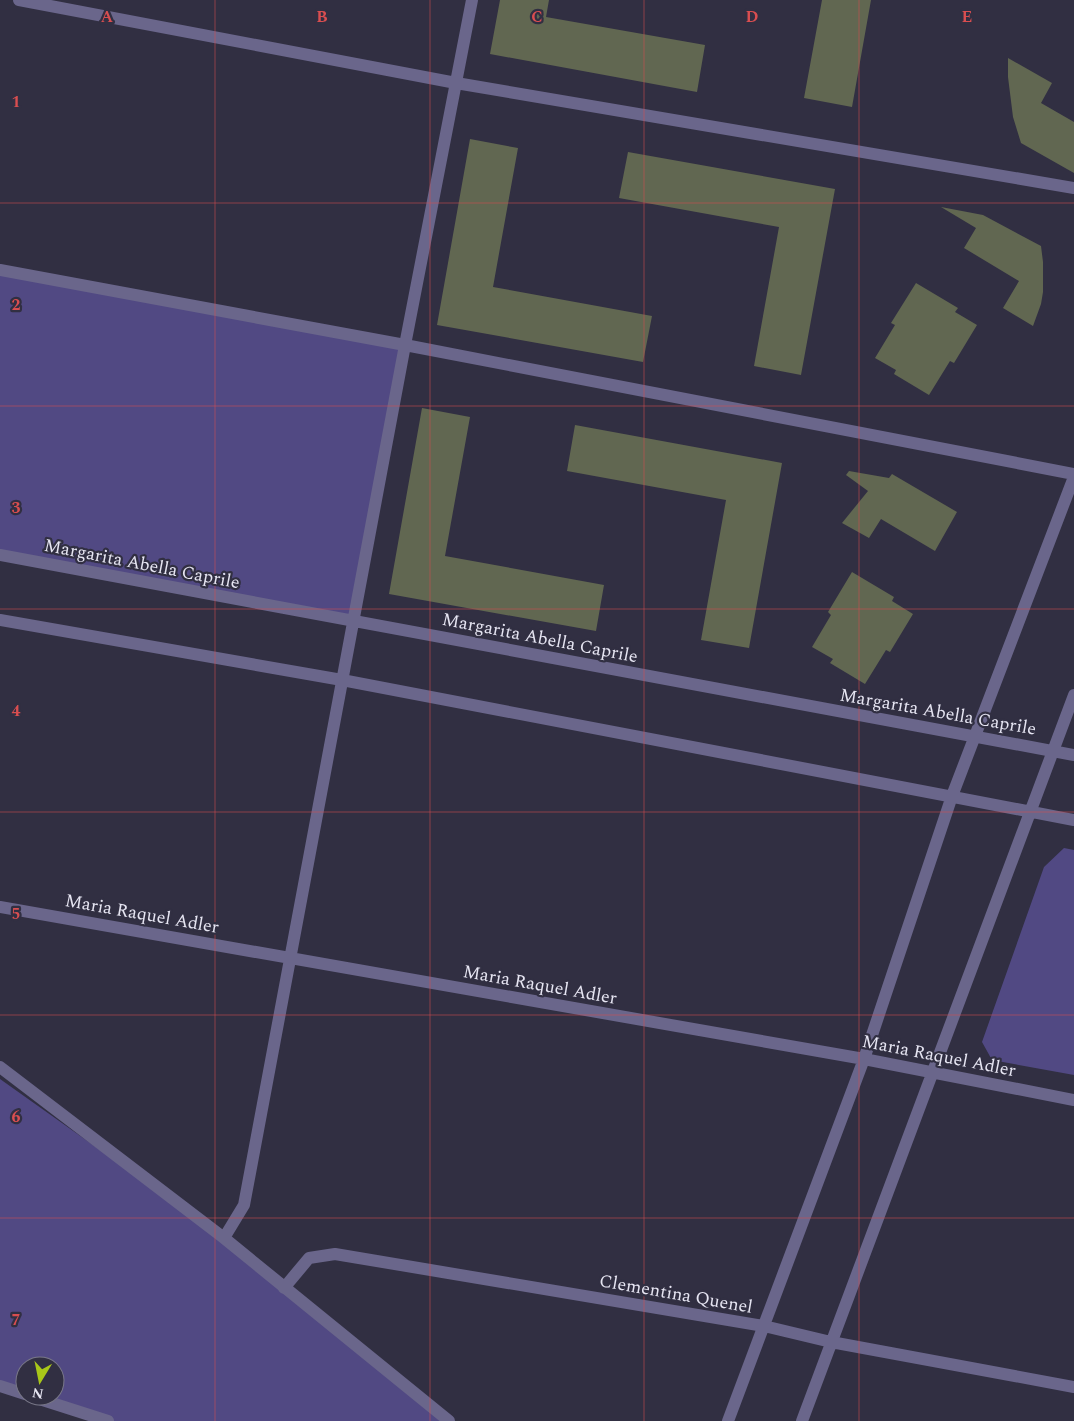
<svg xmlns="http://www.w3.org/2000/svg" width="1074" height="1421" font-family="Spectral,serif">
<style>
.green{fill:#514983}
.building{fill:#616751}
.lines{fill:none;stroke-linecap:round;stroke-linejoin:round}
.street{stroke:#6a668b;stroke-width:12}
.grid{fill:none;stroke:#d94e50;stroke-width:1;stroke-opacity:0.55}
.labels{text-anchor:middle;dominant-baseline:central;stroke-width:4.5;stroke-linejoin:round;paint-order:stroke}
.street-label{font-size:18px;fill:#e6e5f2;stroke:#312f42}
.grid-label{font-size:16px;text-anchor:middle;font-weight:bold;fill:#d94e50;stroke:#312f42;stroke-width:4.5;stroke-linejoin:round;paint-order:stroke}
</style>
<rect width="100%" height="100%" fill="#312f42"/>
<path class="green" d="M0 270 405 345 354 621 0 555Z
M1064 848 1074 850V1075L992 1060 982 1042 1044 867Z
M0 1079 224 1238 449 1421H108L30 1396H55V1366H25V1394L0 1386Z"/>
<path class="building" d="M500 0H549L546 17 705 45 697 92 490 54Z
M822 0H871L852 107 804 98Z
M1008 58 1052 83 1041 103 1074 122V173L1021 143 1013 117 1008 77Z
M470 139 518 148 493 287 652 316 643 362 437 325Z
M628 152 835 189 801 375 754 366 779 227 619 198Z
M941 207 983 215 1041 246 1043 262V292L1041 304 1033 326 1003 308 1019 281 964 248 976 228Z
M916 283 958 308 955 312 977 325 954 363 950 361 929 395 894 374 896 370 875 358 895 325 891 323Z
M422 408 470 417 445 556 604 585 596 631 389 594Z
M575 425 782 463 749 648 701 640 726 500 567 471Z
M849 471 889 478 892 474 957 512 935 551 881 519 869 538 842 523 868 491 846 475Z
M852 572 894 597 892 601 913 614 890 652 886 650 865 684 830 663 833 659 812 647 831 615 828 612Z"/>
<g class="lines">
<path class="street" d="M19 0 456 83 1074 188
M0 270 405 345 1074 474
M0 555 1074 755
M0 620 342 680 1074 820
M0 907 864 1059 1074 1100
M0 1067 224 1238 449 1421
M224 1238 244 1205 405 345 472 0
M284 1288 309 1258 335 1254 764 1326 831 1342 1074 1387
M0 1386 25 1394
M30 1396 108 1421
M728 1421 864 1059 952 796 1074 477
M802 1421 1074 695"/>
</g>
<path class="grid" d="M215 0V1421M430 0V1421M644 0V1421M859 0V1421M0 203H1074M0 406H1074M0 609H1074M0 812H1074M0 1015H1074M0 1218H1074"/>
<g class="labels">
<g class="street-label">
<text transform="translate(142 564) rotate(11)">Margarita Abella Caprile</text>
<text transform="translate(540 638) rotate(11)">Margarita Abella Caprile</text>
<text transform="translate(938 712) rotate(10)">Margarita Abella Caprile</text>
<text transform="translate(142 914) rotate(10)">Maria Raquel Adler</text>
<text transform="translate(540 985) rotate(10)">Maria Raquel Adler</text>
<text transform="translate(939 1056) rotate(11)">Maria Raquel Adler</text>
<text transform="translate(676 1294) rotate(10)">Clementina Quenel</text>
</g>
</g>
<g class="grid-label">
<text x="107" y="22">A</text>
<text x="322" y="22">B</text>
<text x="537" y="22">C</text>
<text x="752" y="22">D</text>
<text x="967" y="22">E</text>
<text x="16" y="107">1</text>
<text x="16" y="310">2</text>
<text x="16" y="513">3</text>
<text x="16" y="716">4</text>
<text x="16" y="919">5</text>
<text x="16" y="1122">6</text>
<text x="16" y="1325">7</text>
</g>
<g transform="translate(40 1381) rotate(190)"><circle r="24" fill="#312f42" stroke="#797888"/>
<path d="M0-4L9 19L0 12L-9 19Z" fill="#a9c719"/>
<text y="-8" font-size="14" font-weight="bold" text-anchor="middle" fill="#e6e5f2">N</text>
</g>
</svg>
